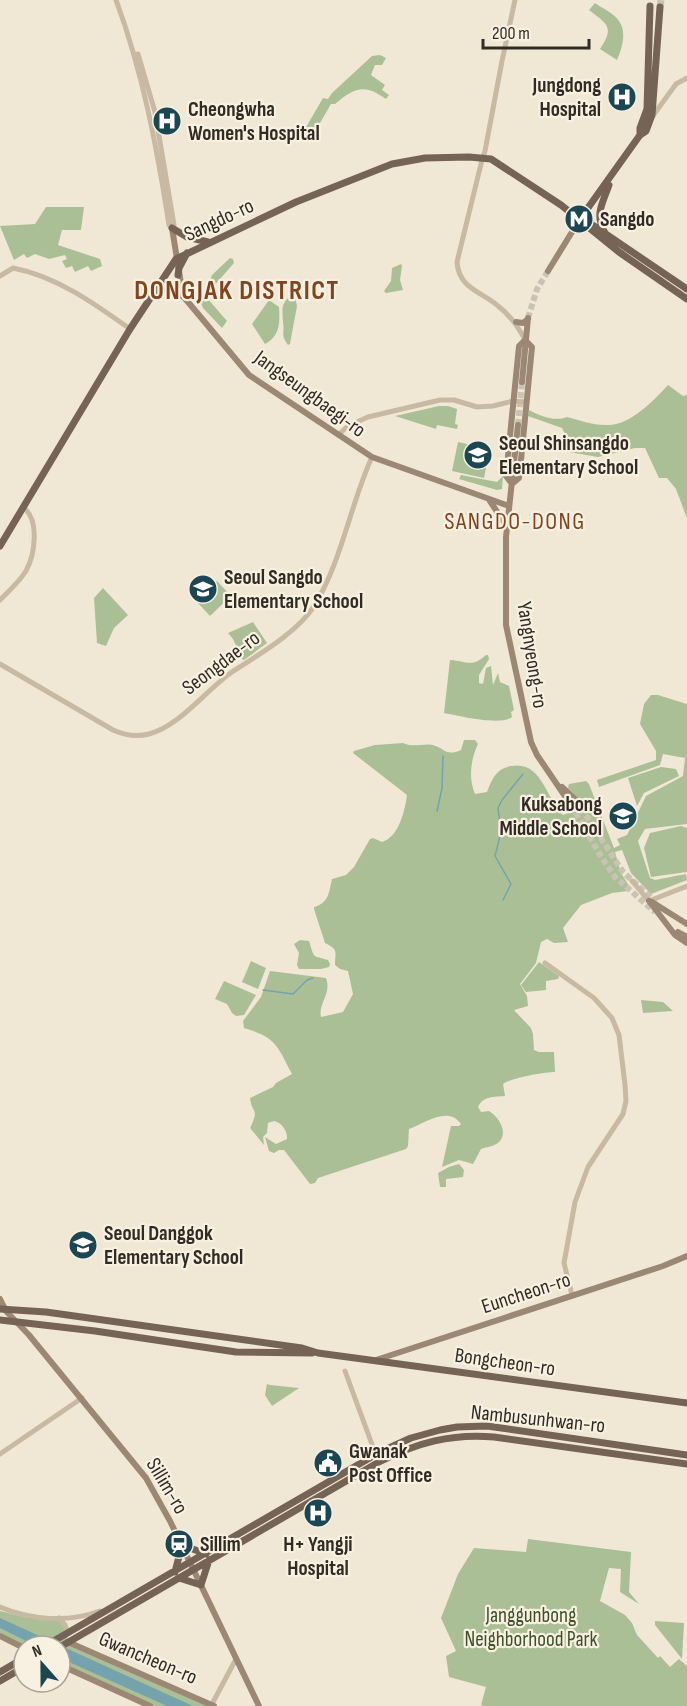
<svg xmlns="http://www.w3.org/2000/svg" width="687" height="1706" font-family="'Sofia Sans Condensed',sans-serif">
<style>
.green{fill:#abbf96}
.water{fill:#75a3ad}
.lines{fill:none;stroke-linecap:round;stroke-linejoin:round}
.stream{stroke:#75a3ad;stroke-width:1.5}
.secondary-tunnel{stroke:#cac2b2;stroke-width:6;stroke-dasharray:6 3;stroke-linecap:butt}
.primary-tunnel{stroke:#cac2b2;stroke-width:7;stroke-dasharray:7 3.5;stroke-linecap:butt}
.tertiary{stroke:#c8b9a2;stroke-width:5}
.secondary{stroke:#9b8874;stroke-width:6}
.primary{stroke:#756455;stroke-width:7}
.labels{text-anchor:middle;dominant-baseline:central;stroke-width:4.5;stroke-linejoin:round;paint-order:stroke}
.poi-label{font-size:21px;font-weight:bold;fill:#322b24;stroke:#f8f1e1;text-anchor:start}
.street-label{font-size:21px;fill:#322b24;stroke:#f8f1e1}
.park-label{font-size:21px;fill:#3c5028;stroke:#f8f1e1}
.quarter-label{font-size:24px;letter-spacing:1.5px;fill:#81441e;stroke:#f8f1e1}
.district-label{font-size:27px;font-weight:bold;letter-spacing:1.5px;fill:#81441e;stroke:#f8f1e1}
</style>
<rect width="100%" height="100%" fill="#f0e8d5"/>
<path class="green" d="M595 3C602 8 615 14 619 21 627 32 622 49 617 60L600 49C615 27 607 24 589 10Z
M372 56 380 55 386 58 382 65H375L371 75 385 85 382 90 389 95 386 99C364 83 354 88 335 104H331L316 130 305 129 323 98 328 99 332 93Z
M46 207H84L81 230H62L58 245 100 259 102 266 91 271 88 266 75 272 72 266 66 268 62 261 67 259 65 255 49 259 35 254 27 258 24 254 14 260 0 226 35 224Z
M230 258 233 259 234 263 213 287 207 298 227 321 222 328 203 308 201 303 212 275Z
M401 264 402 266 400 280 403 290 386 293 384 291 391 281 392 268Z
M294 293 297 306 290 344 288 345C280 334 285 333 283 322 282 306 281 303 294 293Z
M269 300 279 307C280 323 280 336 265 344L252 324Z
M668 385 683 396 687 395V518L676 489 667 478H659L645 448H635L598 457 569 452 570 444 562 428 528 416 529 410C540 416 555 422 567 417 579 420 592 425 605 425 629 427 653 401 668 385Z
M439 406H448L457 409 455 424 458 425 457 429 437 425 436 429 395 416Z
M458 442 490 449 484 478 452 471Z
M461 475 497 482 503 476 502 489 497 490 459 479Z
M217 581 231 596 210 616 196 601Z
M103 588 128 615 114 628 106 646 97 643 94 598Z
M253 622 267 643 244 660 242 659 233 639 228 633Z
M486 655H488L489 659 479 675V683L483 684 486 668 491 666 493 685 498 673 500 682 509 686 514 710 511 712 512 717C500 726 460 716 444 713L450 660C466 661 472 668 486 655Z
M651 695H658L687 704V824L645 829 638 841 650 878 655 880 686 874 687 880 651 894 631 873 622 850 615 852 621 873 629 886 628 891 612 893 581 905 563 928 568 942 554 943 547 939 541 942 536 963 520 984 527 996 528 1006 514 1010 531 1028 533 1034 534 1050 539 1052H554L555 1072C544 1072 511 1078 503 1084L505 1096C494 1097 483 1096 478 1107L481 1112 489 1111C498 1116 508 1131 500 1141 496 1146 487 1147 481 1149L473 1164 459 1160 442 1167 451 1126H459L461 1124C448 1105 424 1124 409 1129L408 1146 406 1149 318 1178 315 1183 310 1184 284 1150H279L274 1153 269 1151 265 1137 276 1144 287 1139C288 1131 281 1122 274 1121L268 1123 267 1133 263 1137 264 1145 250 1128C260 1107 252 1115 250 1098L273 1087 276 1083 292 1074C277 1046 277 1038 244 1028L243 1021 261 997 270 971 326 978C332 994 318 1003 321 1017L343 1012 353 994 348 971 340 969 335 965C335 951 339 950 325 943L314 909V907C329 903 329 892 332 879L346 875 354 867 370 839 373 838 382 842C399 837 405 810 407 795L353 753 354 751 375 745 403 743C412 748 423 743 433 745 444 748 446 757 461 750L464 740H475L478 744C471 759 468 777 475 794L487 792C492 779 496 769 511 766 542 760 546 799 563 815L571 812 579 803 578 798 568 788 569 784 586 781 589 784 614 848 620 845 617 839 627 835 646 796 683 776 685 758 663 754 660 765 599 787 597 780 656 760V751L640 724 644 704Z
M661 767 676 769 679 776 644 793 637 806 628 778Z
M681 826 687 828V872L651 877 644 848 650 833Z
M300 940 309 941C315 960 312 955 328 960L330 964 329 967 321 969H299L297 965 299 953 294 944Z
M251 961 266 968 258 989 242 982Z
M539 962 559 976 558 979 546 981V990L526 992 521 985Z
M224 981 256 995 244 1015 236 1016 232 1013 227 1004 215 999Z
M641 1000 663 1002 673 1011 643 1013Z
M459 1164 464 1170 463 1177 446 1179V1187H440L438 1173 449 1167Z
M267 1384 270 1385 299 1388 272 1406 265 1395Z
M528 1539 631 1552 629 1592 639 1604 620 1592 621 1569 609 1568 600 1601 625 1615 632 1623 637 1635 658 1658 660 1656 670 1667 679 1659 687 1666V1706H484L481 1705 486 1687 449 1677 446 1656 456 1651 441 1618 458 1574 474 1548 526 1552Z
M0 1611 29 1618 58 1619 67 1632 68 1644 212 1706H152L60 1664V1646H24L0 1634Z
M655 1621 684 1623 682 1659 655 1625Z"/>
<path class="water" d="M0 1618 193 1706H167L60 1658V1646H36L0 1628Z"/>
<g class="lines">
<path class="stream" d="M437 811 442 788 443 756
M503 900 511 884 495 856 501 832 498 808 502 800 523 774
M263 990 293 994 307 980 313 978"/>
<path class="secondary-tunnel" d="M528 318 537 289 548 271
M518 425 522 382
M576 800 623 872 656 902
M571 805 602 858 615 877 655 912"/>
<path class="primary-tunnel" d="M660 7 661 0"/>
<path class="tertiary" d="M116 0C143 73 157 148 169 225L172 228
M515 0 502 61 485 151 482 160 457 262C459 289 481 291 498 306 511 316 518 326 525 340
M138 54 155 112 174 225 172 228
M652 117 676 84 687 78
M0 276 13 268C56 276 95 304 130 329
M338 435 348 426 368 417 440 400H454L477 407 493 406 513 401 526 402
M0 600C9 591 19 582 26 571 35 554 40 520 23 507
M0 664 113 730C124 735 137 737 149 734 180 726 206 690 232 672 258 655 298 632 314 606 342 561 350 505 372 457
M632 881 649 901 687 886
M545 963 594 998 612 1018 619 1035 625 1085 626 1101 623 1114 588 1167 575 1202 564 1263 572 1295
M345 1371 377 1458
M0 1454 82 1398
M0 1607C31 1620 68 1623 100 1611
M59 1618 65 1625 68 1633
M211 1706 236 1659"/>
<path class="secondary" d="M172 228 183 296 249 375 372 457 509 506
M548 271 580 219
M516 322 523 323 528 319
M525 340 532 347 520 470 519 478 512 484 506 476 519 346Z
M522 382 528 318
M518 425 506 537V625L531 742 537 755 571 805
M490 501 507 527
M562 787 576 800
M649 901 675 935 687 943
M652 902 687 924
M678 932 687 937
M0 1299 5 1309
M3 1308 29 1335 146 1478 170 1521 259 1706
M376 1360 663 1266 687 1256
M0 1636 24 1648
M68 1642 214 1706
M60 1665 150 1706"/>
<path class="primary" d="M640 135V128L647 109 650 6
M580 219 640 135 646 131 652 115 660 7
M584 222H588L687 289
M172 228 187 237 208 242
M605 233C594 214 603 203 609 185
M178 275 179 268 187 253
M153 294 168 289 183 296
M0 546 130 329 176 259 296 202 392 164 425 158 469 157 491 159 561 205 619 252 687 299
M0 1309 46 1312 302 1348 318 1353 687 1403
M0 1320 95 1331 236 1352 312 1353
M175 1572 182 1545 206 1554
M179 1578 201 1585 209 1560
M45 1646 380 1452 411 1438 440 1430 457 1427 487 1426 687 1455
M60 1647 379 1462C416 1443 452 1433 494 1437L687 1464
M0 1672 24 1658
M0 1681 24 1667"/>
</g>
<defs>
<g id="hospital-disc" transform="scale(1.5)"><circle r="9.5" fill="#1a4753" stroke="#f8f1e1"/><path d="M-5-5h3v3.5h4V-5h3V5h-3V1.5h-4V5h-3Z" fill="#fff"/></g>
<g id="metro-disc" transform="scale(1.5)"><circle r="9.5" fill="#1a4753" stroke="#f8f1e1"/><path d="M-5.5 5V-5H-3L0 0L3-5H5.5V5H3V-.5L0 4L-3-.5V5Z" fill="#fff"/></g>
<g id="school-disc" transform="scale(1.5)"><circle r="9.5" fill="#1a4753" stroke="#f8f1e1"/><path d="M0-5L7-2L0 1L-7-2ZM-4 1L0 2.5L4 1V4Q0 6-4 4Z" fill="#fff"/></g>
<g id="civic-disc" transform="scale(1.5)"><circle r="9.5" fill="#1a4753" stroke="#f8f1e1"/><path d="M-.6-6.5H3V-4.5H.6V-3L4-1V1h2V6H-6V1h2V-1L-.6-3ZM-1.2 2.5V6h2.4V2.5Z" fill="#fff"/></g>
<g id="station-disc" transform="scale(1.5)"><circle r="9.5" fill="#1a4753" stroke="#f8f1e1"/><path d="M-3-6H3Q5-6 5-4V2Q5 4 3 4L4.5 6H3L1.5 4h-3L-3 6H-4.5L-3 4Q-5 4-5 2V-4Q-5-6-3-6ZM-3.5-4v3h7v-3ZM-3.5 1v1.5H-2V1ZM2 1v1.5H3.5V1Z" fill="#fff"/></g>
</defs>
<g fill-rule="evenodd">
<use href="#hospital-disc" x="622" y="97"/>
<use href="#hospital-disc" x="167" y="121"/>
<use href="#metro-disc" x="579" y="219"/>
<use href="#school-disc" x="478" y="455"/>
<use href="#school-disc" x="203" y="589"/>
<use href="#school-disc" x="623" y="816"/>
<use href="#school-disc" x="83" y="1245"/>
<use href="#civic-disc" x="328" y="1463"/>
<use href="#hospital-disc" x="318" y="1513"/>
<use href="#station-disc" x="179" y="1544"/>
</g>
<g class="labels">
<g class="poi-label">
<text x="601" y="85" text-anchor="end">Jungdong<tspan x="601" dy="24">Hospital</tspan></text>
<text x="188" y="109">Cheongwha<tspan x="188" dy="24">Women's Hospital</tspan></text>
<text x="600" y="219">Sangdo</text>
<text x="499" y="443">Seoul Shinsangdo<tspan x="499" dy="24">Elementary School</tspan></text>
<text x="224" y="577">Seoul Sangdo<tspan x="224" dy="24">Elementary School</tspan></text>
<text x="602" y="804" text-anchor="end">Kuksabong<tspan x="602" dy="24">Middle School</tspan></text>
<text x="104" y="1233">Seoul Danggok<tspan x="104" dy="24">Elementary School</tspan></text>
<text x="349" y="1451">Gwanak<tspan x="349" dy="24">Post Office</tspan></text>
<text x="200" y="1544">Sillim</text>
<text x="318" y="1544" text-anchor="middle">H+ Yangji<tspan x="318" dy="24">Hospital</tspan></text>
</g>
<g class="street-label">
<text transform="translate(219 220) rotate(-25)">Sangdo-ro</text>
<text transform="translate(310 394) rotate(36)">Jangseungbaegi-ro</text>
<text transform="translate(532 655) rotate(81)">Yangnyeong-ro</text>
<text transform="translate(221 663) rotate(-37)">Seongdae-ro</text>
<text transform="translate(526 1293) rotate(-18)">Euncheon-ro</text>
<text transform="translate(505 1362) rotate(8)">Bongcheon-ro</text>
<text transform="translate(538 1419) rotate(6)">Nambusunhwan-ro</text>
<text transform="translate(167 1486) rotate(59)">Sillim-ro</text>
<text transform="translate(148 1658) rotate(23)">Gwancheon-ro</text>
</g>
<g class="park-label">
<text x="531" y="1615">Janggunbong<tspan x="531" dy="24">Neighborhood Park</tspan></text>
</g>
<g class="quarter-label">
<text x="515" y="521">SANGDO-DONG</text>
</g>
<g class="district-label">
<text x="237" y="291">DONGJAK DISTRICT</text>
</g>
</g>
<g transform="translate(42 1664) rotate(339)"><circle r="28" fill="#f8f1e1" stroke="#a9a295" stroke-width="1.5"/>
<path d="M0-4.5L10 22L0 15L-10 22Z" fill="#1a4753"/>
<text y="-9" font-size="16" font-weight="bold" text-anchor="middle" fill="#322b24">N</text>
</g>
<path d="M483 39v9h106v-9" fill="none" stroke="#322b24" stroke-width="3"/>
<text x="492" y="39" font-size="18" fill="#322b24" stroke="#f8f1e1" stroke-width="4.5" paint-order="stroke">200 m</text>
</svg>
